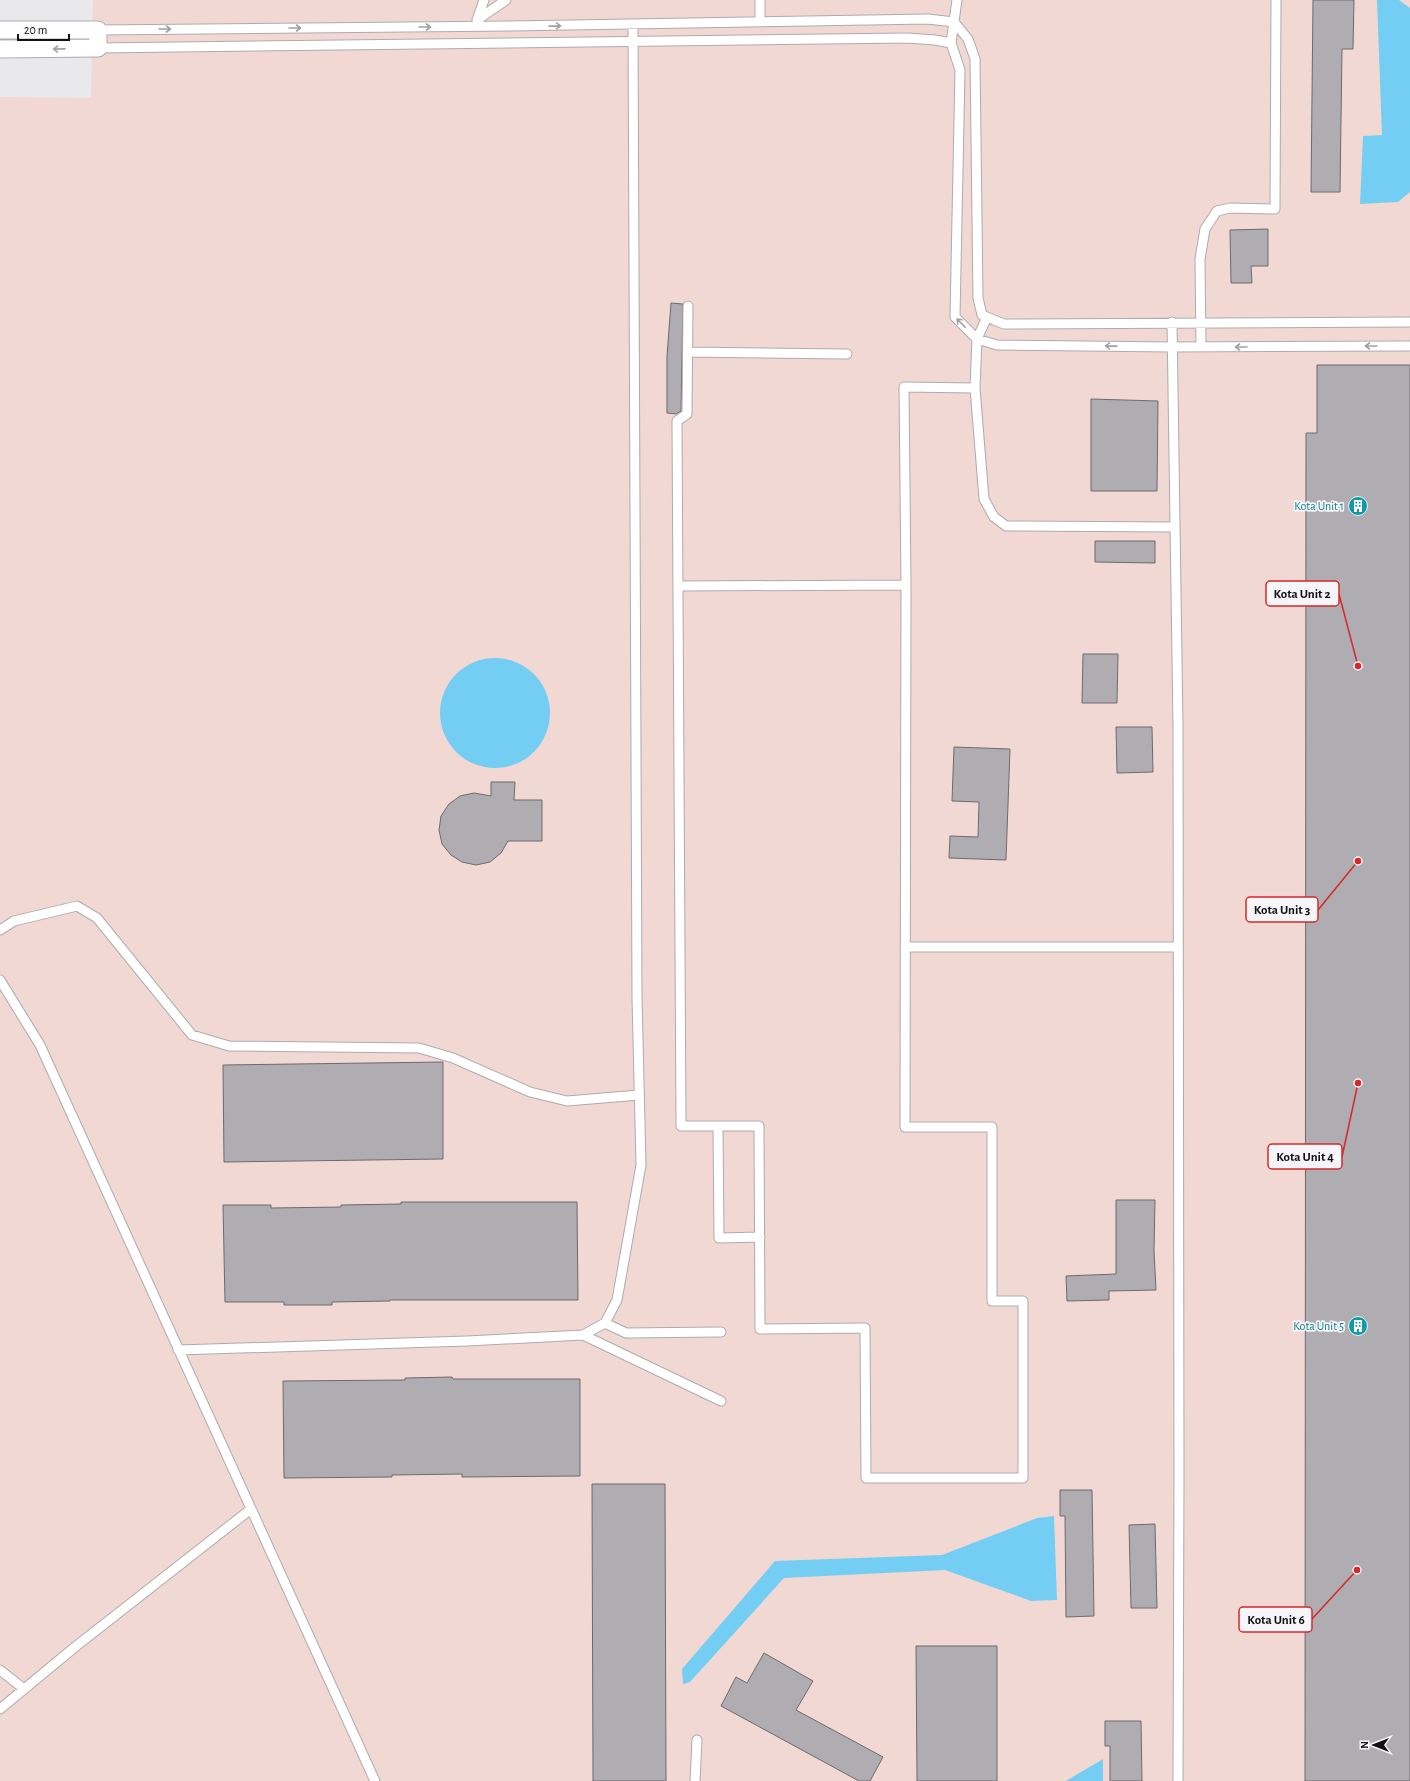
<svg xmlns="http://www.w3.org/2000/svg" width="1410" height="1781" font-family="'Alegreya Sans',sans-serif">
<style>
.industrial{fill:#f2d8d3}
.water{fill:#74cef3}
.building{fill:#afadb1;stroke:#6c6a6e}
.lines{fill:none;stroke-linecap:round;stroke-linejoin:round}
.service-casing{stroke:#adabaf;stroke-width:11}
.minor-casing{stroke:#adabaf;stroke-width:19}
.service{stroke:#fff;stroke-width:9}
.minor{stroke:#fff;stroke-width:17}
.oneway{stroke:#a0a0a1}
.labels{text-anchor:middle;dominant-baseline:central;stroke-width:3.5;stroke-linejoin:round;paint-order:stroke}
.culture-label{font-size:12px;fill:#0d838f;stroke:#f6f5f9;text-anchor:end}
.leader{fill:none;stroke:#d62828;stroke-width:1.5}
.callout-dot{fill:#d62828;stroke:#f6f5f9;stroke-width:1.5}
.callout{fill:#f6f5f9;stroke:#d62828;stroke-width:1.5}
.callout-label{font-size:13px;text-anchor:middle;font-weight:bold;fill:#121113}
</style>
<rect width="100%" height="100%" fill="#e9e8ec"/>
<path class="industrial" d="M93 0H1410V1781H0V97L91 98Z"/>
<path class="water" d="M1377 0H1399L1410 8V192L1398 202 1360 204 1363 136 1382 135Z
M440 713a55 55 0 1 1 110 0a55 55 0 1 1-110 0Z
M1054 1516 1057 1600 1031 1601 945 1570 784 1578 690 1682 683 1684 682 1669 775 1561 942 1555 1037 1518Z
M1103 1759V1781H1066Z"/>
<path class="building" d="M1313 0H1354L1353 49H1342L1340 192H1311Z
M1268 229V266H1251L1252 283H1231L1230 230Z
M671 303 683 304 681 411 676 414 667 413V356Z
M1317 365H1410V1781H1305L1306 433H1317Z
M1091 399 1158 401 1157 491H1091Z
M1095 541H1155V563L1095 562Z
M1083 654H1118L1117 703H1082Z
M1116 727H1152L1153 772 1117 773Z
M954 747 1010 749 1006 860 949 858 950 836 978 837 979 802 952 801Z
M491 782H515L514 800H542V841H508L501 853 490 862 476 865 462 862 451 855 442 844 439 830 441 816 449 804 460 796 474 793 491 796Z
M443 1062V1159L224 1162 223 1065Z
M1116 1200H1155L1154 1251 1156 1290 1109 1291V1300L1067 1301 1066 1276 1116 1274Z
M401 1202H577L578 1300H390V1301L332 1302V1305H284V1302H225L223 1205H271V1208L341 1207V1205L401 1204Z
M452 1377 453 1379H580V1476L462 1477V1474L392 1475V1477L284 1478 283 1381 405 1380V1378Z
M592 1484H665L666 1781H593Z
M1060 1490H1092L1094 1616 1066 1617 1065 1516H1060Z
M1155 1524 1157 1608H1131L1129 1525Z
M916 1646H997V1781H917Z
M764 1653 813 1681 796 1710 883 1757 870 1781H859L721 1706 736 1677 747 1683Z
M1105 1721H1141L1142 1781H1110V1746H1105Z"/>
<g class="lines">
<g class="service-casing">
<path id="service" d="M477 20 506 0
M477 20 484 0
M760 22V0
M98 30 510 26 928 19 954 22 968 39 975 59 978 298 982 315 1004 324 1410 322
M951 43 957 0
M98 48 907 38 935 40 951 43 960 70 955 317 977 339 997 345 1172 347 1410 346
M688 306 687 414 677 421 681 1126H759L760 1329 865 1328 866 1478H1023V1301H992V1127H905L906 585 904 387 975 388
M987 317 977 339 975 388 984 499 994 517 1006 526 1175 527
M1172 322 1178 725 1179 1474 1178 1781
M1201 347 1200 259 1205 229 1217 211 1230 208 1275 209 1276 0
M688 352 847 354
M678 586 906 585
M0 930 14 921 77 906 97 918 192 1035 229 1046 419 1048 453 1058 530 1092 567 1101 639 1095
M905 947H1178
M0 980 40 1045 375 1781
M718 1126 719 1238 760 1237
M605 1323 626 1333 721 1332
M583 1335 721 1401
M178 1350 467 1341 583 1335 605 1323 617 1300 641 1165 637 997 633 24
M0 1670 24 1689
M0 1709 75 1647 251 1509
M695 1781 697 1740"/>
</g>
<g class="minor-casing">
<path id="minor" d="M0 30H98V48L0 49"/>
</g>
<use href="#service" class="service"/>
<use href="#minor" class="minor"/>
</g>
<defs><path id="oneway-shaft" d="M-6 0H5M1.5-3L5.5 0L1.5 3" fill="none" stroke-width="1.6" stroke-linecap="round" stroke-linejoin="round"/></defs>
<g class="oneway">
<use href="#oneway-shaft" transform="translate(555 26) rotate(-1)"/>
<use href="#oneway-shaft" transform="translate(425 27)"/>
<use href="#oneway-shaft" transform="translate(295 28)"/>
<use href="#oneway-shaft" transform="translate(165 29)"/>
<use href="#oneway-shaft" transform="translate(59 49) rotate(179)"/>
<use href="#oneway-shaft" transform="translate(961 323) rotate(-135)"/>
<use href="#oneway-shaft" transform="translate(1111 346) rotate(-179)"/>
<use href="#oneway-shaft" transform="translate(1371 346) rotate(180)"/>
<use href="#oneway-shaft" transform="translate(1241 347) rotate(180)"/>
</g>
<defs>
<g id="building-disc" transform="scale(1)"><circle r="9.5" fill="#0f9aa8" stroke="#f6f5f9"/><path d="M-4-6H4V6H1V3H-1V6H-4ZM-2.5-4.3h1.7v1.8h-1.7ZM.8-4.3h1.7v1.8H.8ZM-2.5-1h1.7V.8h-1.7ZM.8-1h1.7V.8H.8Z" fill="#fff"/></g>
</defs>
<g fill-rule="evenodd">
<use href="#building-disc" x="1358" y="506"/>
<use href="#building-disc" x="1358" y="1326"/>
</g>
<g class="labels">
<g class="culture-label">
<text x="1344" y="506">Kota Unit 1</text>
<text x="1344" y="1326">Kota Unit 5</text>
</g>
</g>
<path class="leader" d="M1358 666L1339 594M1358 861L1318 910M1358 1083L1342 1157M1357 1570L1312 1619"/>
<g class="callout-dot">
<circle cx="1358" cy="666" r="4"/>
<circle cx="1358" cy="861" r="4"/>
<circle cx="1358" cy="1083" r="4"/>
<circle cx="1357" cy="1570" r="4"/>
</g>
<g class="callout">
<rect x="1266" y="581" width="73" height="25" rx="4"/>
<rect x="1246" y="897" width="72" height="25" rx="4"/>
<rect x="1268" y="1144" width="74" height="25" rx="4"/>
<rect x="1239" y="1607" width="73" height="25" rx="4"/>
</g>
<g class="callout-label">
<text x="1302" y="598">Kota Unit 2</text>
<text x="1282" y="914">Kota Unit 3</text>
<text x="1305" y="1161">Kota Unit 4</text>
<text x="1276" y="1624">Kota Unit 6</text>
</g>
<g transform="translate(1374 1745) rotate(270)" stroke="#f6f5f9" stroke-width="3" paint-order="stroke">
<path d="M0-3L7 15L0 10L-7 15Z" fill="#121113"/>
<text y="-6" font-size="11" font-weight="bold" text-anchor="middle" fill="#121113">N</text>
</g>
<path d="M18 34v6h51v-6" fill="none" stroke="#121113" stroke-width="2"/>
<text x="24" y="34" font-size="12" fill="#121113" stroke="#f6f5f9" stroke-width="3" paint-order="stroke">20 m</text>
</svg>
